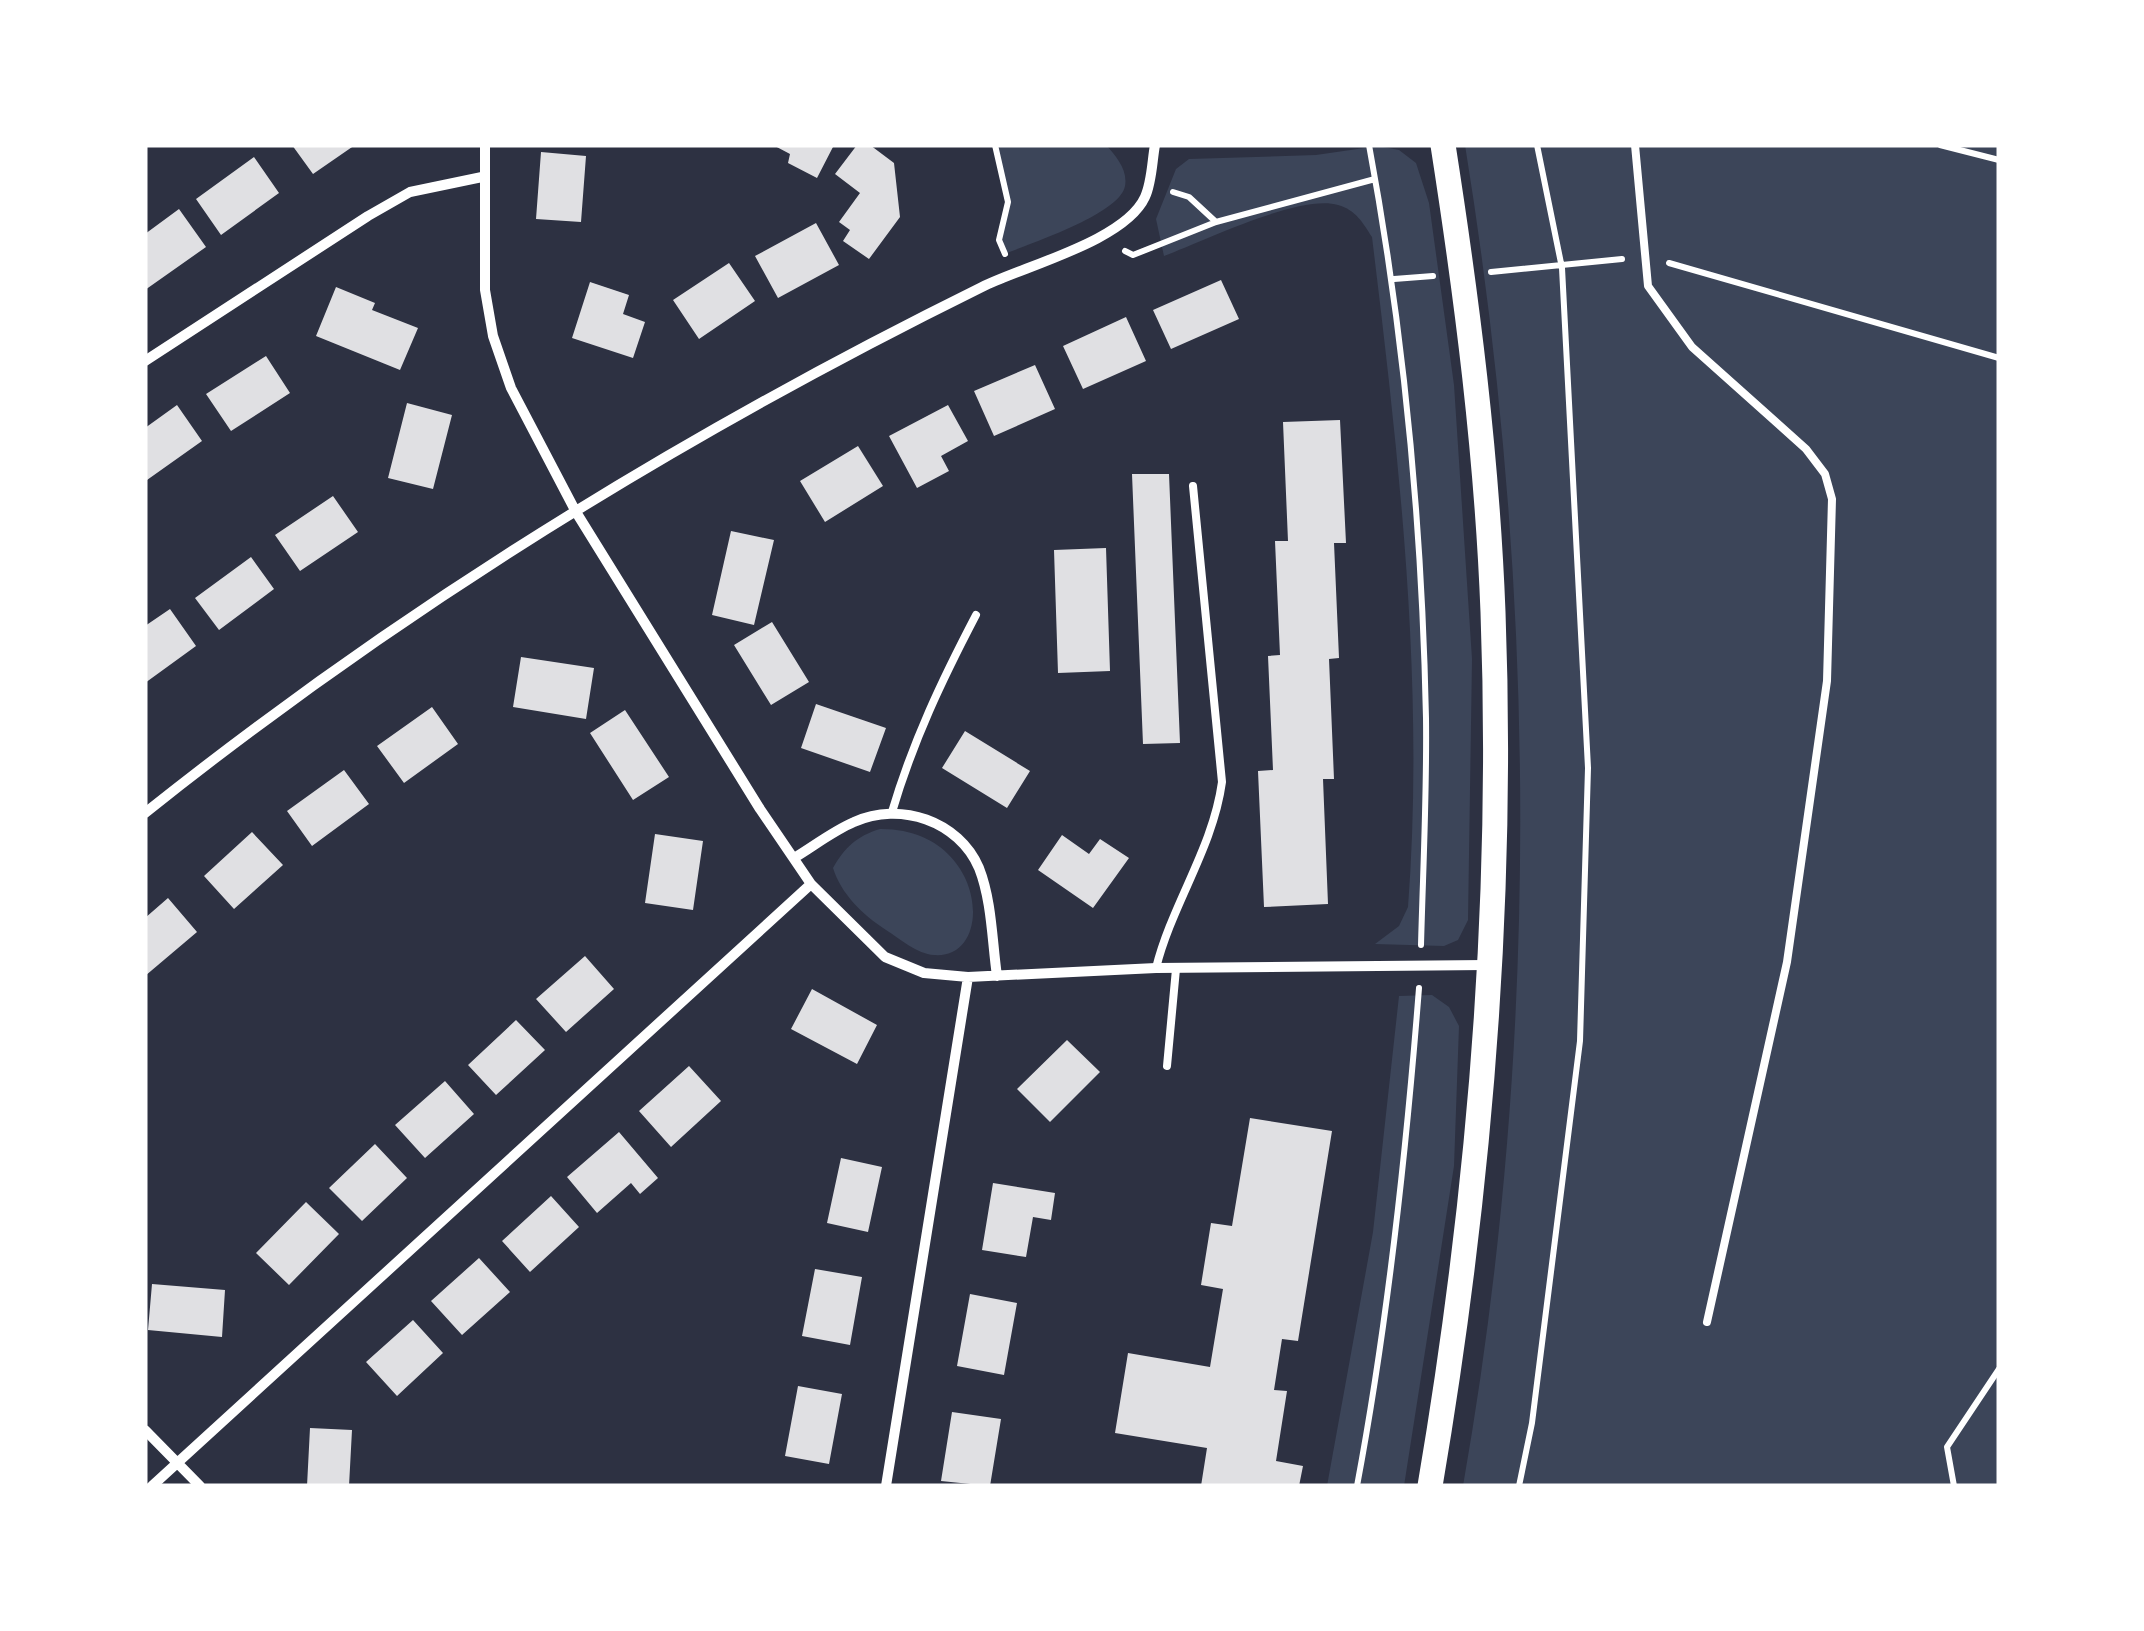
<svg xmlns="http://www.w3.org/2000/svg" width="2144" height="1631" font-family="Karla,sans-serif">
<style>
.green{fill:#3c4559}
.building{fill:#e0e0e3}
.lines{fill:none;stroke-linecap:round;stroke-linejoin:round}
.path{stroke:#fff;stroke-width:6}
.service{stroke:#fff;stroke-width:8}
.minor{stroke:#fff;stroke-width:10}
.primary{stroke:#fff;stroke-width:25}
</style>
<rect width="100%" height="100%" fill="#2d3142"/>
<path class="green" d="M995 145H1106C1116 156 1128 170 1125 186 1120 214 1031 243 1005 254L999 240 1008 202Z
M1465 145H1999V1486H1463C1541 1042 1537 589 1465 145Z
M1378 146 1399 150 1416 163 1429 203 1454 385 1472 659 1468 920 1458 940 1444 946 1375 944 1399 926 1408 907C1425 683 1399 459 1372 237 1363 223 1356 210 1338 205 1299 194 1204 241 1164 256L1156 219 1176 169 1189 159 1316 155Z
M880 829C987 828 997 960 934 955 917 954 900 939 886 930 863 915 841 894 833 868 845 847 857 836 880 829Z
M1432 995 1449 1007 1459 1026 1454 1166 1404 1486H1327L1373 1232 1399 996Z"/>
<path class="building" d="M292 145H355L313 174Z
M773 145H834L817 178 788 163 790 154Z
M857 145H870L894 163 900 217 869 259 843 241 850 230 839 222 860 193 835 174Z
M541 152 586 156 581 222 536 219Z
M254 157 279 193 221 235 196 199Z
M179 209 206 247 145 290V234Z
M816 223 839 265 778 298 755 256Z
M729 263 755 301 699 339 673 300Z
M1221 280 1239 319 1171 349 1153 310Z
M590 282 629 295 623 314 645 322 633 358 572 338Z
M336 287 375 303 372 310 418 328 400 370 316 336Z
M1126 317 1146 361 1083 389 1063 346Z
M266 356 290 393 231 431 206 394Z
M1035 365 1055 409 994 436 974 391Z
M407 403 452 415 433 489 388 478Z
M177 405 202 441 147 480 145 428Z
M948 405 968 441 941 456 949 471 917 488 889 436Z
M1340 420 1346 543H1334L1339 658 1329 659 1334 779H1323L1328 904 1264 907 1258 771 1273 770 1268 656 1280 655 1275 541H1288L1283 422Z
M858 446 883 486 825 522 800 481Z
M1132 474H1169L1180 743 1143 744Z
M333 496 358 532 300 571 275 535Z
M731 531 774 540 754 625 712 615Z
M1106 548 1110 671 1058 673 1054 550Z
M251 557 274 589 219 630 195 598Z
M170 609 196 646 145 683V626Z
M772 622 809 682 771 705 734 645Z
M521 657 594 668 586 719 513 707Z
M816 704 886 728 870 772 801 748Z
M432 707 458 744 404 783 377 746Z
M625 710 669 777 633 800 590 733Z
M965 731 1030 771 1007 808 942 768Z
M344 770 369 804 312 846 287 811Z
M252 832 283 865 234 909 204 876Z
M655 834 703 841 693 910 645 903Z
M1062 835 1089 854 1100 839 1129 858 1093 908 1038 870Z
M168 898 197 932 145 976V918Z
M585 956 614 989 566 1032 536 999Z
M812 989 877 1025 857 1064 791 1029Z
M516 1020 545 1050 496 1095 468 1065Z
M1067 1040 1100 1072 1050 1122 1017 1089Z
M689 1066 721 1101 671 1147 639 1111Z
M445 1081 474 1114 425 1158 395 1125Z
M1250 1118 1332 1131 1298 1341 1282 1339 1274 1390 1287 1391 1276 1461 1303 1466 1299 1486H1201L1207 1448 1115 1433 1128 1353 1210 1367 1223 1289 1201 1285 1211 1223 1232 1226Z
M619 1132 658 1178 640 1194 631 1183 597 1213 567 1177Z
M375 1144 407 1178 362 1221 329 1188Z
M841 1158 882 1167 868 1232 827 1223Z
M993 1183 1055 1193 1051 1220 1033 1217 1026 1257 982 1250Z
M551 1196 579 1227 530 1272 502 1241Z
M306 1202 339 1234 289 1285 256 1253Z
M479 1258 510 1292 462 1335 431 1301Z
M815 1269 862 1277 850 1345 802 1336Z
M152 1284 225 1290 222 1337 148 1330Z
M970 1294 1017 1303 1004 1375 957 1366Z
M413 1320 443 1353 397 1396 366 1362Z
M798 1386 842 1394 829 1464 785 1456Z
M952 1412 1001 1419 990 1486 941 1481Z
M310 1428 352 1430 349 1486H307Z"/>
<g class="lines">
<path class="path" d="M995 145 1008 202 999 240 1005 254
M1369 145C1404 333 1422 526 1426 718 1427 793 1423 870 1421 945
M1940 145 1999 160
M1173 192 1189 197 1216 222
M1125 251 1133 255 1216 222 1375 179
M1669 263 1999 358
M1491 272 1622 259
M1394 279 1433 276
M1357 1486C1388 1321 1406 1155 1419 988
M1519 1486 1532 1423 1580 1041 1588 768 1562 268 1537 145
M1954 1486 1947 1447 1999 1369"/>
<path class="service" d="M1635 145 1648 286 1692 347 1806 449 1825 474 1832 499 1827 681 1787 962 1707 1322
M892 812C913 741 942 680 976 615
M1156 968C1172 904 1213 848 1222 782L1193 486
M1167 1066 1176 969"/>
<path class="minor" d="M485 145V290L493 336 511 388 576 512 760 809 811 884 885 957 924 973 968 977 1156 968 1486 965
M145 361 368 216 410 192 482 177
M145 813C403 607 686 433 982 287 1024 266 1125 241 1145 197 1152 182 1152 161 1155 145
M794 858C814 846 833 831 854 822 900 801 959 821 979 868 992 901 992 941 997 976
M145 1430 200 1486
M152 1486 811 884
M886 1486 968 977"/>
<path class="primary" d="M1430 1486C1479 1198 1504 904 1493 612 1487 455 1467 299 1443 145"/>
</g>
<rect width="2144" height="1631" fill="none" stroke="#ffffff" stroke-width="295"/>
</svg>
